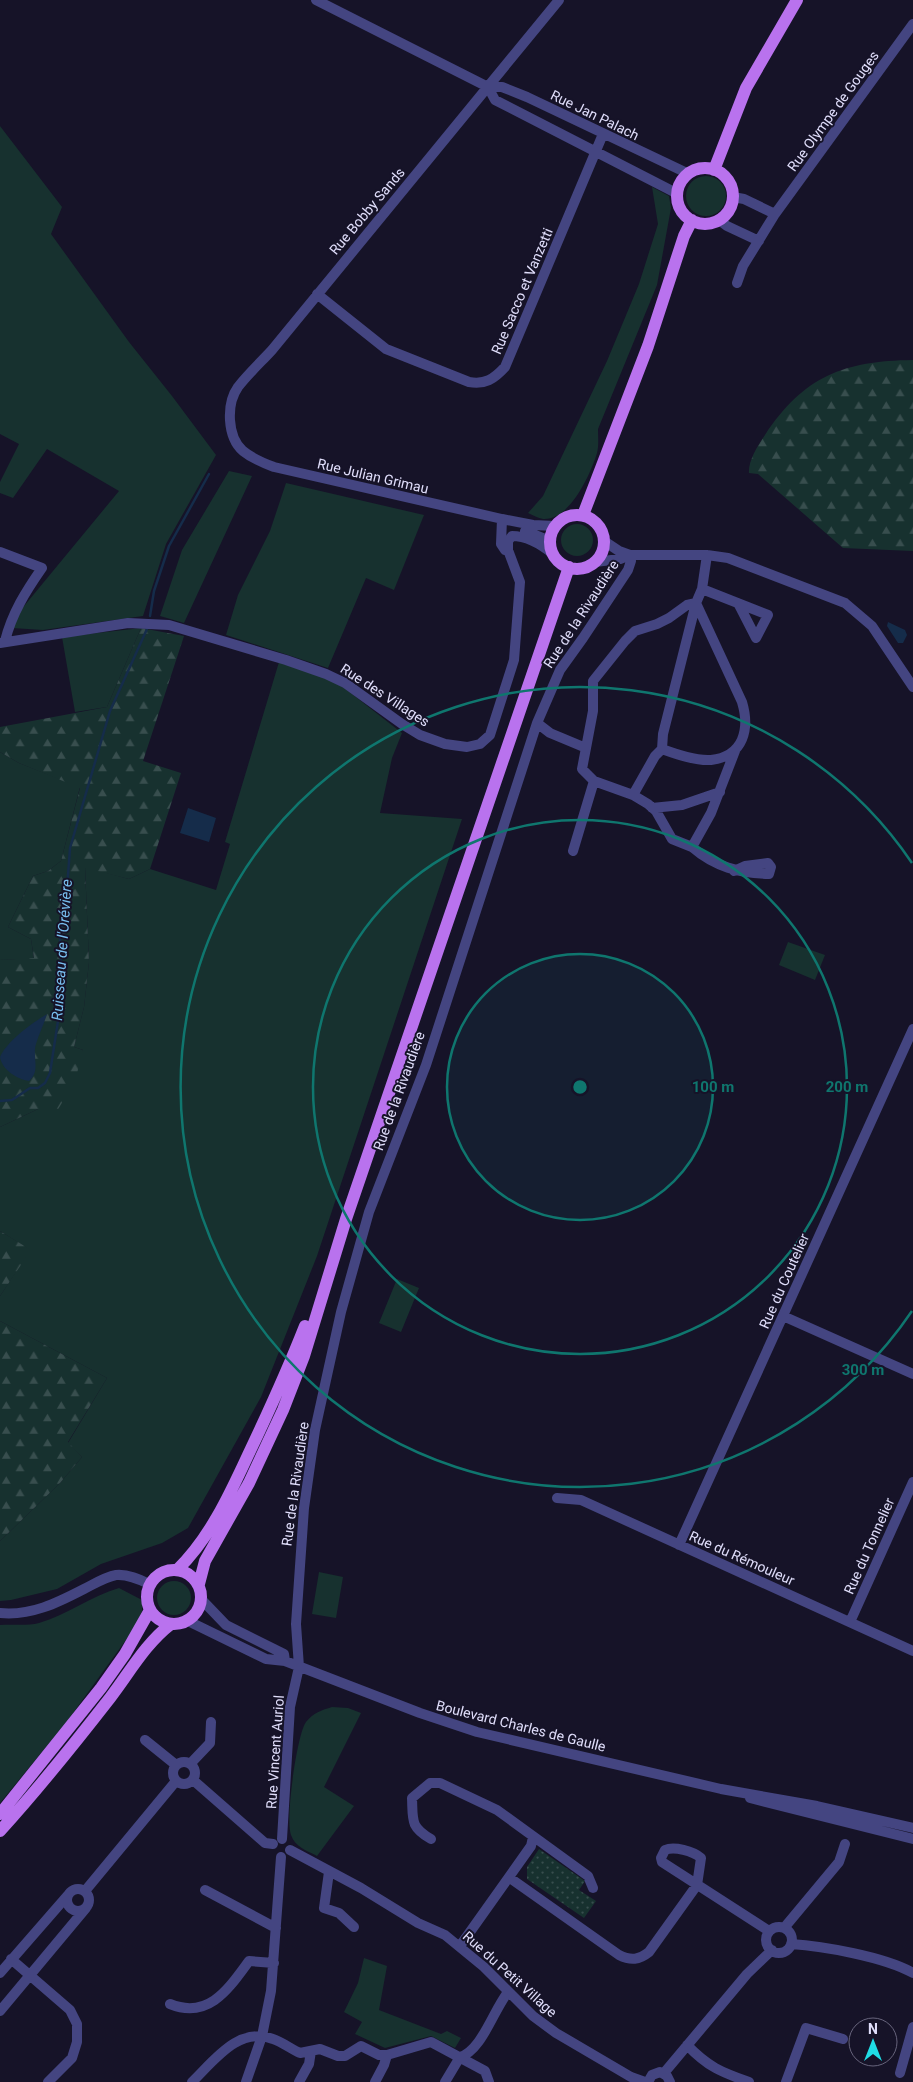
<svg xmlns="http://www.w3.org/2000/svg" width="913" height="2082" font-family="Roboto,sans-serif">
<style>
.grass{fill:#17312f}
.forest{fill:url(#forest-firs)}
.garden{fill:url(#garden-dots)}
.water{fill:#152c4a}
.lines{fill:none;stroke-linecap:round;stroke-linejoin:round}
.stream{stroke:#152c4a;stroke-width:2.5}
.minor{stroke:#444581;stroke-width:10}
.major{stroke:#b972ee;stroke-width:12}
.ring{fill:none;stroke:#0f766e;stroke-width:2.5}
.labels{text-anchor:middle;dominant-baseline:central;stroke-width:4;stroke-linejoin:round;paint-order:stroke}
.street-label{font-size:14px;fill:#e0defb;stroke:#161328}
.water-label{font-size:15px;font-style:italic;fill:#78beef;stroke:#161328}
.centre{fill:#0f766e;stroke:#161328;stroke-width:2.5}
.ring-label{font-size:15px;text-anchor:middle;font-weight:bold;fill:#0f766e;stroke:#161328;stroke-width:4;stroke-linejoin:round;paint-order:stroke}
</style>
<defs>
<pattern id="forest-firs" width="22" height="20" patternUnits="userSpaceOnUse" patternTransform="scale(1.25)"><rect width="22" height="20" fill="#17312f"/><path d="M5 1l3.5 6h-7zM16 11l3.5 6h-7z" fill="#384e4e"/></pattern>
<pattern id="garden-dots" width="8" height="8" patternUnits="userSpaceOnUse" patternTransform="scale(1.25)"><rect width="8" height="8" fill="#17312f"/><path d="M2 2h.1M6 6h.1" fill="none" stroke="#384e4e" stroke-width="1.8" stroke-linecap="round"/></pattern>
</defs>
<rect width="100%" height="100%" fill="#161328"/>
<path class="grass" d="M0 126 62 207 51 234 129 342 172 396 216 455 166 544 143 616 43 630 12 628 20 611 119 491 47 449 13 498 0 493V482L19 444 0 434Z
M686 196a20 20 0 1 1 40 0a20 20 0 1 1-40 0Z
M652 187 669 196 671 208 657 285 598 429C598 436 599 446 597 453 591 473 570 521 543 519 538 518 533 515 528 513L543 496 607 361 639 284 658 224Z
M229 471 252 476 184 623 160 616 182 550Z
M286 483 424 515 394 590 366 578 328 668 226 635 238 595 270 531Z
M561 540a16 16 0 1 1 32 0a16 16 0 1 1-32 0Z
M141 628 107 707 75 712 62 637Z
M279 662 323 677 343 687 402 733 392 758 380 813 462 819 317 1256 261 1397 188 1528 162 1543 101 1564 57 1589 11 1600 0 1601V1541L60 1483 82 1457 68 1443 107 1378 0 1321V1296L30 1250 0 1231V1127L38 1109 83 1050 74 1047 84 1007 89 962 85 867 129 879 150 869 216 890 230 844 225 842Z
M0 752 19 763 80 787 61 861 48 871 33 876 8 927 31 939 34 959 0 960Z
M788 942 825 955 815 980 779 965Z
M397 1279 419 1288 401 1332 379 1323Z
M319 1572 343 1577 336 1618 312 1614Z
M157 1598a17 17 0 1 1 34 0a17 17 0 1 1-34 0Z
M119 1588 142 1600V1611L136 1626 68 1720 0 1803V1625C12 1624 28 1626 39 1623 67 1615 91 1596 119 1588Z
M332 1707 348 1708 361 1713 324 1787 354 1806 317 1856C306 1850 295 1847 291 1835 285 1820 297 1734 306 1722 313 1713 322 1710 332 1707Z
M364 1958 387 1966 379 2010 441 2034 447 2031 461 2038 455 2048 431 2036 385 2048 355 2034 362 2022 344 2012 358 1983Z"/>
<path class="forest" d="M913 360V551L843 548 758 474 749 473C748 461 758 445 765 435 804 376 844 361 913 360Z
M141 628 184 636 143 761 181 773 150 869 129 879 85 868 89 962 84 1007 74 1047 83 1050 75 1081 57 1111 38 1109 0 1127V960L34 958 31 939 8 927 33 876 48 871 61 861 80 788 19 763 0 752V727L107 707Z
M0 1231 31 1250 0 1296Z
M0 1321 107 1378 68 1442 82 1457 60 1483 0 1541Z"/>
<path class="garden" d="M539 1849 585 1881 579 1890 596 1901 584 1918 527 1879V1867Z"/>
<path class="water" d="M888 622 905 630 907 635 903 643H898L887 626Z
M188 808 216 818 209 842 180 833Z
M47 1014C44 1024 39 1034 36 1044 32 1057 41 1071 29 1081 17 1079 2 1070 0 1057 7 1041 32 1023 47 1014Z"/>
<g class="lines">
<path class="stream" d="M150 616 154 591 169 546 209 474
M0 1101 12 1100 30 1088H38L45 1083 50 1073 62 995 60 936 66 902 70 848 110 711 147 629"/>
<path class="minor" d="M316 0 488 87H502L527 97 689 174
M488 87 495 100 678 194
M733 197 744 199 775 214
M719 220 727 226 759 241
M737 283 743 266 775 214 913 24
M317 294 386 349 469 382C485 385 494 379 505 367L603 134
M502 519 501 544 505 550
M555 526 533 525 502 519 274 467C263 463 253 459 243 451 227 437 226 404 238 387 248 374 261 362 272 350L559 0
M525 531 550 541
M604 541 619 551 630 555H707L728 558 845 603 872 626 913 687
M0 552 42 568C26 591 12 613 5 641
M707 555 702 589 768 615 756 638 738 603
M595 562 620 559 630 555
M0 643 128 623 169 625 286 660 326 674 345 683 402 724 420 735 445 744 467 747 480 744 490 735 514 660 520 582 508 550V541L512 536C527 536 542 545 553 554
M537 723 550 733 586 748 582 769 594 781 633 795 648 804 656 811 672 839 692 847 711 813 735 751
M586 748 593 711V681L625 641 635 631 657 624 669 618 687 605 696 603 742 702C750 729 744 756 711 760 695 761 676 754 662 749
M633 795 655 756 662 749 663 734 696 603 702 589
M652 808 682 805 720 792
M692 847C715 867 739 873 769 874L771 867 768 863 745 866 734 871
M573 851 594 781
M783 1316 913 1374
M557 1498 581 1500 913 1651
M679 1545 913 1029
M202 1600 226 1625 284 1654 285 1661
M0 1613C31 1616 57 1603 84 1589 94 1584 105 1577 116 1575 128 1574 139 1579 149 1584
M188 1621 266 1659 285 1661 420 1713 477 1732 721 1789 817 1806 913 1828
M850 1622 913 1482
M145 1740 176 1765
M173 1773a11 11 0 1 1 22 0a11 11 0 1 1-22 0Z
M191 1763 210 1743 211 1722
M193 1780 265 1843 273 1844
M750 1798 913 1839
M282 1839 290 1707 299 1667 296 1624 304 1508 315 1430 341 1312 369 1212 426 1065 537 723 560 670 583 638 628 570 631 561 630 555
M431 1839C410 1827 413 1820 412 1798L430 1783H440L497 1810 588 1876 593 1888
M290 1850 361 1888 418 1923 445 1935 484 1967 533 2016 556 2033 631 2077 645 2082
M329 1872 324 1908 339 1913 354 1927
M510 1878 619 1955C631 1961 639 1960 649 1952L697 1885 701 1858C693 1851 674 1846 665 1850L661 1858 662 1862 769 1931
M67 1900a11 11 0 1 1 22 0a11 11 0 1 1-22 0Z
M205 1890 276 1928
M85 1891 176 1781
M766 1940a13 13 0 1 1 26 0a13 13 0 1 1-26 0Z
M784 1928 839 1862 845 1844
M791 1944C823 1946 885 1957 913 1973
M460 1946 531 1846 533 1837
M11 1959 70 2010 77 2024V2042L72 2058 48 2082
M0 1973 68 1895
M170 2004C209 2020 229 1988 249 1961L274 1963
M0 2011 86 1908
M687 2045C708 2067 721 2072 749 2082
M664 2073 747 1974 772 1950
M900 2073 913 2027
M192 2082C214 2061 238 2026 273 2039 282 2042 291 2049 300 2053L320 2049 338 2056H345L361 2046 379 2055H387L431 2042 485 2071 489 2082
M246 2082 262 2036 271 1991 281 1857
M299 2082 309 2064 311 2051
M375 2082 384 2065 387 2055
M445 2082 460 2057C482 2050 493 2011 508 1992
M648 2082 652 2075 660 2072 667 2076 670 2082
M786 2082 806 2028 843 2039"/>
<path class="major" d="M677 196a28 28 0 1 1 56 0a28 28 0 1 1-56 0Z
M714 170 746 88 797 0
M583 515 648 346 684 236 692 220
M550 542a27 27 0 1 1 54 0a27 27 0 1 1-54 0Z
M147 1597a27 27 0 1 1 54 0a27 27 0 1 1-54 0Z
M177 1570C210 1538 230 1494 249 1453 269 1411 288 1369 305 1326
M199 1584 205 1561 249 1483 283 1410 304 1356 346 1219 569 567
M0 1814 101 1688 125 1654 150 1610
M0 1831C39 1788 75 1743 110 1698 130 1672 145 1644 171 1624"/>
</g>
<circle cx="580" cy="1087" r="133" fill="#0f766e" fill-opacity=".12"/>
<g class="ring">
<circle cx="580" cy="1087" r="133"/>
<circle cx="580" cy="1087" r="267"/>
<path d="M912 1311A400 400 0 1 1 912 863"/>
</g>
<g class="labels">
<g class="street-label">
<text transform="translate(833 111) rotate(-54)">Rue Olympe de Gouges</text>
<text transform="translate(595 115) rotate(26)">Rue Jan Palach</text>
<text transform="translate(367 211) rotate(-50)">Rue Bobby Sands</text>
<text transform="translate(522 291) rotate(-67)">Rue Sacco et Vanzetti</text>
<text transform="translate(373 476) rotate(13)">Rue Julian Grimau</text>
<text transform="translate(581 614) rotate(-57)">Rue de la Rivaudière</text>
<text transform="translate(385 695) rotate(33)">Rue des Villages</text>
<text transform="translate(399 1091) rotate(-70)">Rue de la Rivaudière</text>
<text transform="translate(784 1281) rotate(-66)">Rue du Coutelier</text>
<text transform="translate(295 1484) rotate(-82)">Rue de la Rivaudière</text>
<text transform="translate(869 1546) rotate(-66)">Rue du Tonnelier</text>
<text transform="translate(742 1558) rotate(24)">Rue du Rémouleur</text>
<text transform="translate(521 1726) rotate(14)">Boulevard Charles de Gaulle</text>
<text transform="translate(275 1752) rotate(-86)">Rue Vincent Auriol</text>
<text transform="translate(510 1974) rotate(42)">Rue du Petit Village</text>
</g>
<g class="water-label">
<text transform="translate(62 950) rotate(-86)">Ruisseau de l'Orévière</text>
</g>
</g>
<circle cx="580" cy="1087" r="8" class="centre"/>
<g class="ring-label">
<text x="713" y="1092">100 m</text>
<text x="847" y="1092">200 m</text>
<text x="863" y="1375">300 m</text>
</g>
<g transform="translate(873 2042)"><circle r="24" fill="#161328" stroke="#67647c"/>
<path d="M0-4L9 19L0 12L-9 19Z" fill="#20dce5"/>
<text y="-8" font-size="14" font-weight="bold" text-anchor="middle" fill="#e0defb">N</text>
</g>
</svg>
